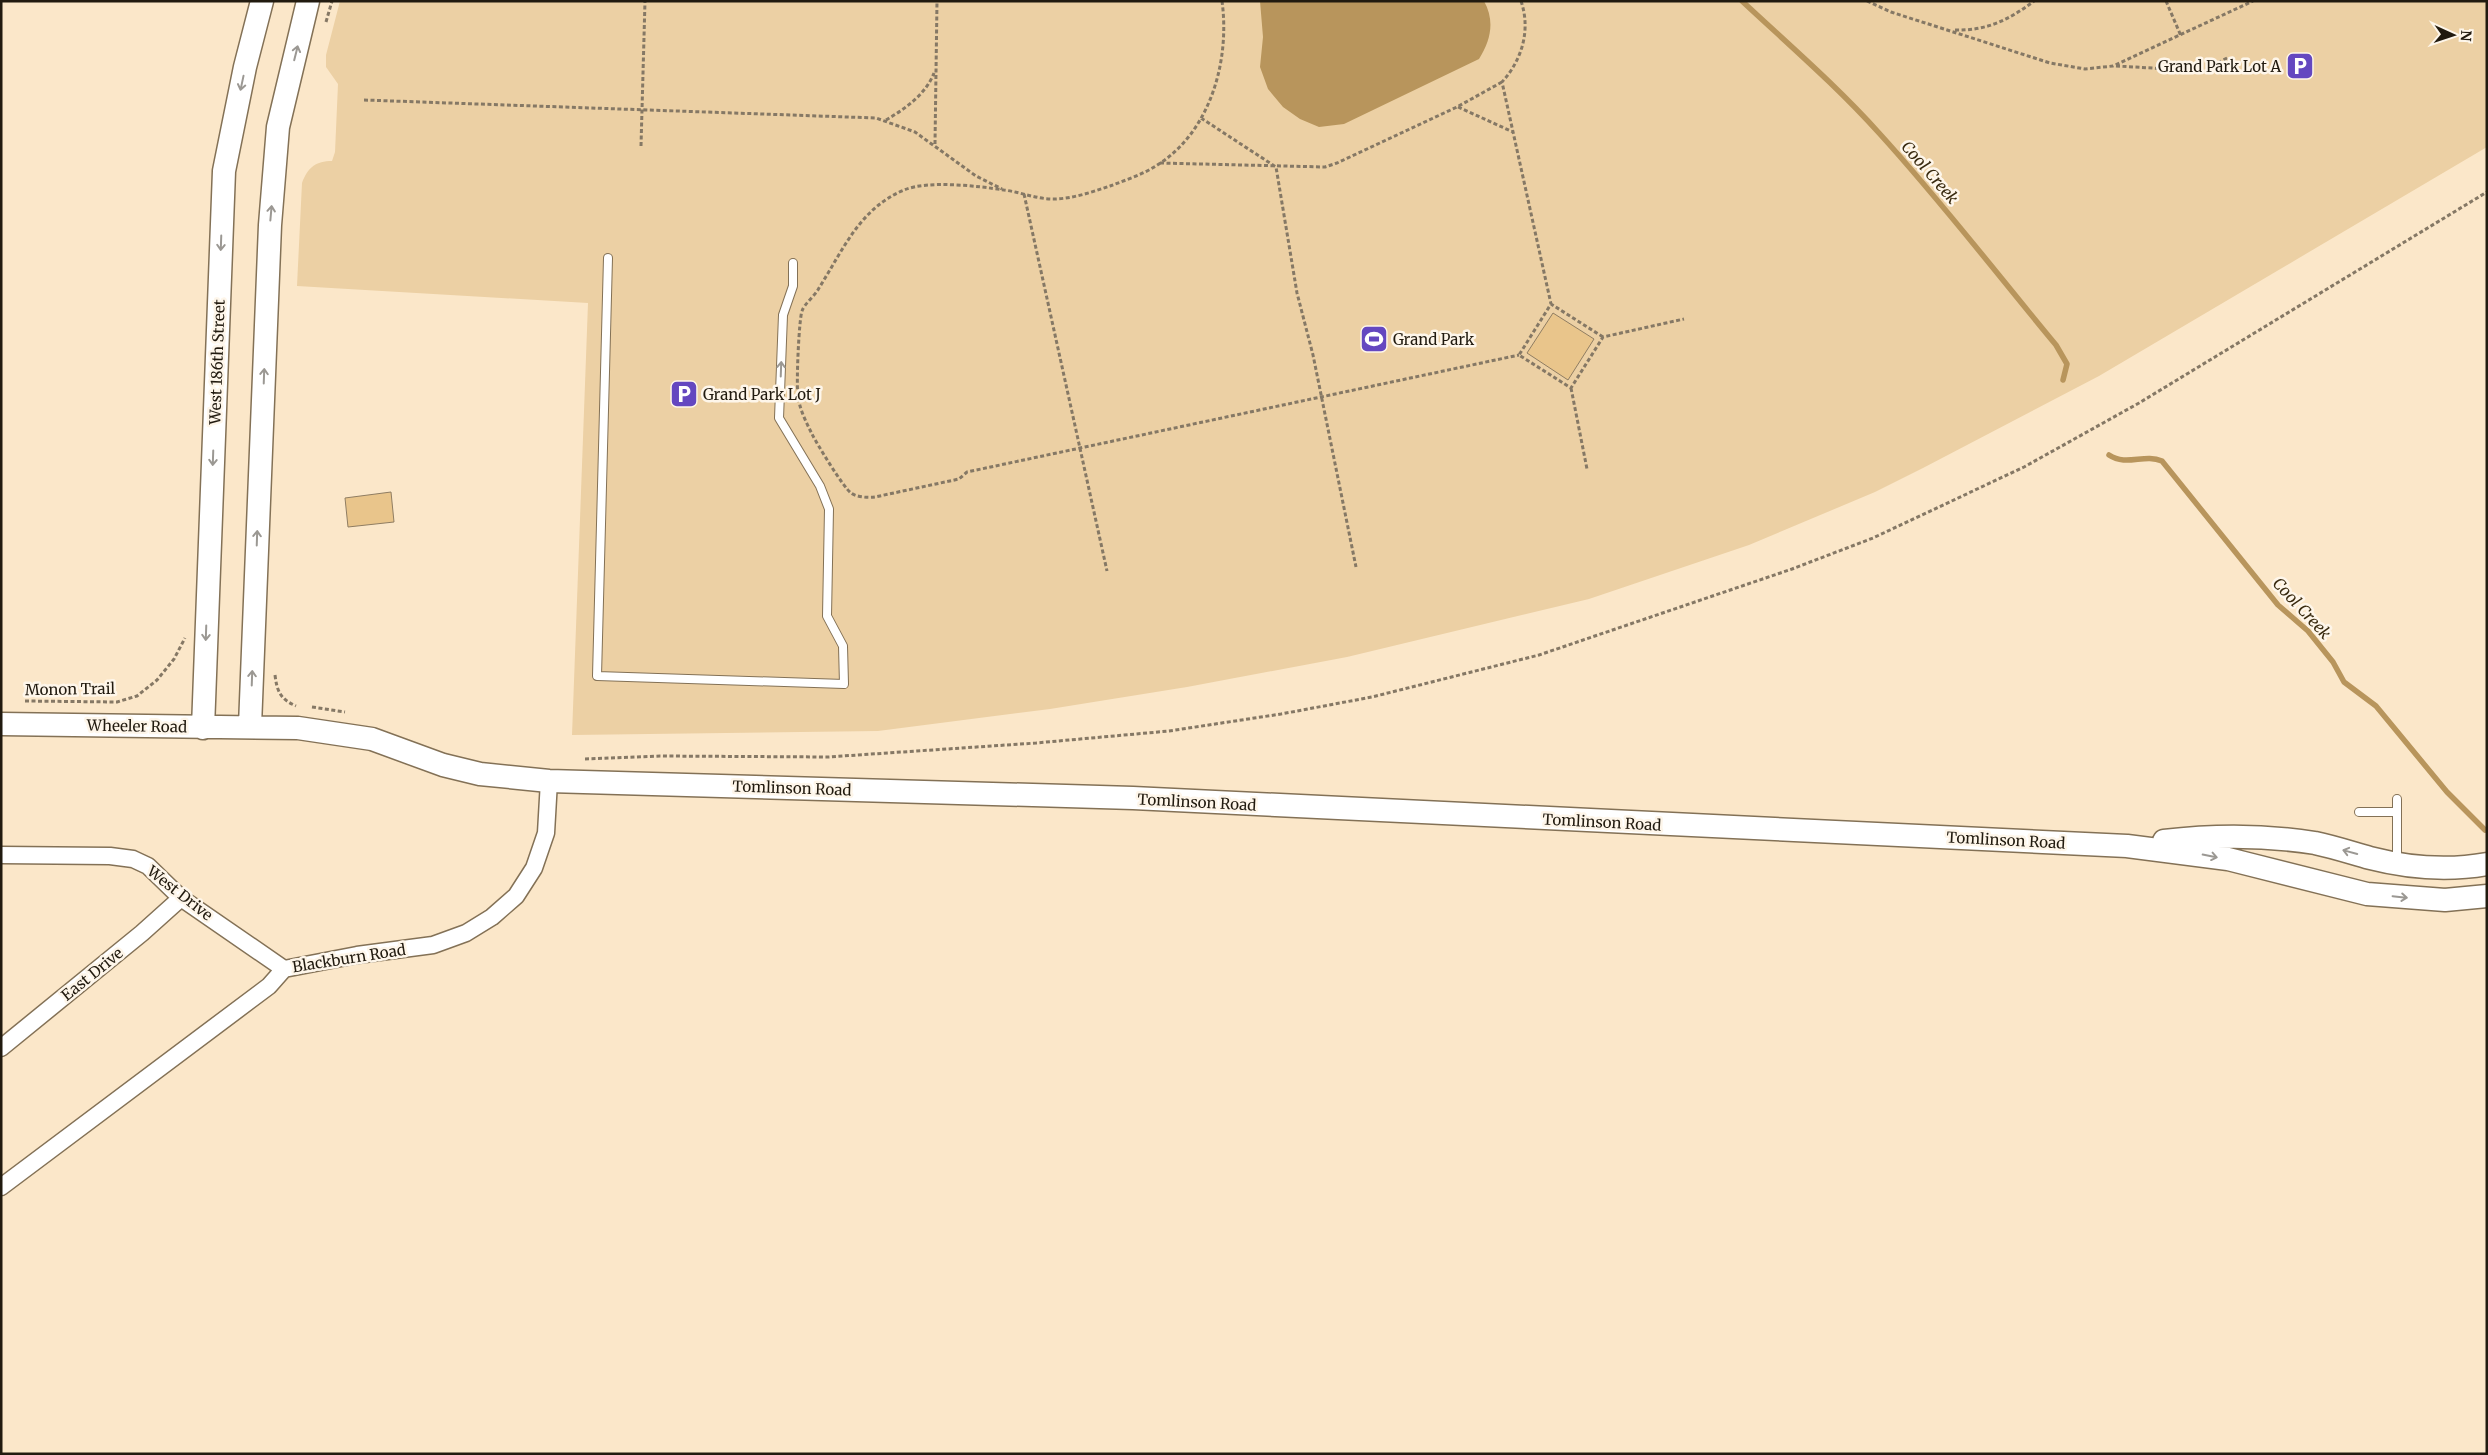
<svg xmlns="http://www.w3.org/2000/svg" width="2488" height="1455" font-family="Merriweather,serif">
<style>
.green{fill:#ecd0a4}
.water{fill:#b8955c}
.lines{fill:none;stroke-linecap:round;stroke-linejoin:round}
.stream{stroke:#b8955c;stroke-width:5.5}
.building{fill:#e9c58b;stroke:#8f7d62}
.lane-casing{stroke:#837156;stroke-width:10}
.street-casing{stroke:#837156;stroke-width:19}
.secondary-casing{stroke:#837156;stroke-width:25}
.path{stroke:#857865;stroke-width:3;stroke-dasharray:4 2.5;stroke-linecap:butt}
.lane{stroke:#fff;stroke-width:8}
.street{stroke:#fff;stroke-width:16}
.secondary{stroke:#fff;stroke-width:22}
.oneway{stroke:#9b9893}
.labels{text-anchor:middle;dominant-baseline:central;stroke-width:5;stroke-linejoin:round;paint-order:stroke}
.poi-label{font-size:15px;fill:#211a0f;stroke:#fef6ea;text-anchor:start}
.street-label{font-size:15px;fill:#211a0f;stroke:#fef6ea}
.water-label{font-size:16px;font-style:italic;fill:#392a0f;stroke:#fef6ea}
</style>
<rect width="100%" height="100%" fill="#fbe7c9"/>
<path class="green" d="M340 1H2487V147L2099 376 1923 468 1875 492 1749 545 1589 599 1347 657 1187 687 1050 709 878 731 572 735 588 303 297 286 302 183C308 167 316 161 332 161L335 152 338 84 326 67V55Z"/>
<path class="water" d="M1260 1H1484C1495 21 1491 40 1479 59L1344 124 1319 127 1300 119 1283 107 1268 89 1260 67 1263 37Z"/>
<g class="lines">
<path class="stream" d="M1742 1C1788 44 1837 86 1879 133 1941 201 1997 274 2056 345L2067 364 2063 380
M2109 455C2127 467 2144 453 2162 461L2278 605 2308 631 2333 662 2344 682 2376 706 2447 792 2485 830"/>
</g>
<path class="building" d="M1553 313 1594 339 1568 380 1527 353Z
M391 492 394 522 348 527 345 498Z"/>
<g class="lines">
<g class="lane-casing">
<path id="lane" d="M608 258 597 676 844 684 843 646 827 616 829 509 820 486 779 418 783 315 793 286V263
M2397 799V861
M2359 812H2397"/>
</g>
<g class="street-casing">
<path id="street" d="M1 855 110 856 133 859 148 866 181 898 284 969
M1 1048 142 933 181 898
M1 1187 269 986 284 969 357 955 433 945 466 933 492 917 516 896 534 868 546 833 549 781"/>
</g>
<g class="secondary-casing">
<path id="secondary" d="M1 724 298 728 372 739 443 765 480 774 549 781 1133 798 2127 846 2228 859 2367 894 2445 900 2487 896
M250 726 270 225 278 127 308 1
M203 728 224 171 245 67 262 1
M2164 841C2215 835 2264 835 2315 843 2334 847 2352 853 2370 858 2409 868 2448 871 2487 864"/>
</g>
<path class="path" d="M1222 1C1230 60 1211 130 1159 164 1144 174 1126 180 1110 186 1092 192 1072 199 1053 199 1036 199 1020 192 1004 190 978 186 928 180 904 190 860 208 843 250 819 288 815 296 804 304 802 311 799 319 796 385 798 395 799 408 806 422 812 434 817 444 843 487 851 493 856 497 868 498 875 497L959 479 967 472 1519 355
M1521 1C1531 30 1522 60 1502 82L1551 304
M1867 1 1891 12 2050 63 2085 69 2113 66 2253 1
M2166 1 2181 36
M326 22 332 1
M1955 30C1986 31 2009 20 2034 1
M2116 66 2203 71 2229 57
M364 100 876 118 915 132 976 176 1002 189
M1458 107 1513 132
M1201 118 1276 167 1297 293 1313 355 1356 567
M886 120C905 109 926 94 934 73
M935 144 937 1
M641 146 645 1
M1160 163 1325 167 1337 163 1457 107 1502 82
M1024 194 1107 571
M1603 337 1551 304 1519 355 1571 388 1603 337 1684 319
M1571 388 1587 469
M275 675C277 691 280 699 296 706
M25 701 117 702 137 696 157 680 174 659 185 638
M312 707 345 712
M585 759 660 756 828 757 1036 743 1169 731 1281 714 1372 697 1539 655 1792 569 1873 538 2024 467 2139 403 2487 192"/>
<use href="#lane" class="lane"/>
<use href="#street" class="street"/>
<use href="#secondary" class="secondary"/>
</g>
<defs><path id="oneway-shaft" d="M-6 0H5M1.5-3L5.5 0L1.5 3" fill="none" stroke-width="1.6" stroke-linecap="round" stroke-linejoin="round" transform="scale(1.25)"/></defs>
<g class="oneway">
<use href="#oneway-shaft" transform="translate(296 53) rotate(-76)"/>
<use href="#oneway-shaft" transform="translate(242 83) rotate(102)"/>
<use href="#oneway-shaft" transform="translate(271 213) rotate(-85)"/>
<use href="#oneway-shaft" transform="translate(221 243) rotate(92)"/>
<use href="#oneway-shaft" transform="translate(781 369) rotate(-88)"/>
<use href="#oneway-shaft" transform="translate(264 376) rotate(-88)"/>
<use href="#oneway-shaft" transform="translate(213 458) rotate(92)"/>
<use href="#oneway-shaft" transform="translate(257 538) rotate(-88)"/>
<use href="#oneway-shaft" transform="translate(206 633) rotate(92)"/>
<use href="#oneway-shaft" transform="translate(252 678) rotate(-88)"/>
<use href="#oneway-shaft" transform="translate(2350 852) rotate(-165)"/>
<use href="#oneway-shaft" transform="translate(2210 856) rotate(11)"/>
<use href="#oneway-shaft" transform="translate(2400 897) rotate(6)"/>
</g>
<defs>
<g id="parking-square" transform="scale(1.4375)"><rect x="-9" y="-9" width="18" height="18" rx="4" fill="#6447c0" stroke="#fef6ea"/><path d="M-3.5-5.5H1a3.5 3.5 0 0 1 0 7H-1V5.5H-3.5ZM-1-3.4V-.6H.8a1.4 1.4 0 0 0 0-2.8Z" fill="#fff"/></g>
<g id="stadium-square" transform="scale(1.4375)"><rect x="-9" y="-9" width="18" height="18" rx="4" fill="#6447c0" stroke="#fef6ea"/><path d="M0-5a6.5 5 0 1 0 0 10a6.5 5 0 1 0 0-10ZM-3.5-1.8h7v3.6h-7Z" fill="#fff"/></g>
</defs>
<g fill-rule="evenodd">
<use href="#parking-square" x="2300" y="66"/>
<use href="#stadium-square" x="1374" y="339"/>
<use href="#parking-square" x="684" y="394"/>
</g>
<g class="labels">
<g class="poi-label">
<text x="2281" y="66" text-anchor="end">Grand Park Lot A</text>
<text x="1393" y="339">Grand Park</text>
<text x="703" y="394">Grand Park Lot J</text>
</g>
<g class="street-label">
<text transform="translate(217 362) rotate(-88)">West 186th Street</text>
<text transform="translate(70 689) rotate(-1)">Monon Trail</text>
<text transform="translate(137 726) rotate(1)">Wheeler Road</text>
<text transform="translate(792 788) rotate(2)">Tomlinson Road</text>
<text transform="translate(1197 802) rotate(3)">Tomlinson Road</text>
<text transform="translate(1602 822) rotate(3)">Tomlinson Road</text>
<text transform="translate(2006 840) rotate(3)">Tomlinson Road</text>
<text transform="translate(180 893) rotate(38)">West Drive</text>
<text transform="translate(349 958) rotate(-9)">Blackburn Road</text>
<text transform="translate(92 974) rotate(-39)">East Drive</text>
</g>
<g class="water-label">
<text transform="translate(1930 172) rotate(49)">Cool Creek</text>
<text transform="translate(2302 608) rotate(47)">Cool Creek</text>
</g>
</g>
<rect width="2488" height="1455" fill="none" stroke="#211a0f" stroke-width="5"/>
<g transform="translate(2453 35) rotate(93)" stroke="#fef6ea" stroke-width="4" paint-order="stroke">
<path d="M0-4L9 19L0 12L-9 19Z" fill="#211a0f"/>
<text y="-8" font-size="14" font-weight="bold" text-anchor="middle" fill="#211a0f">N</text>
</g>
</svg>
